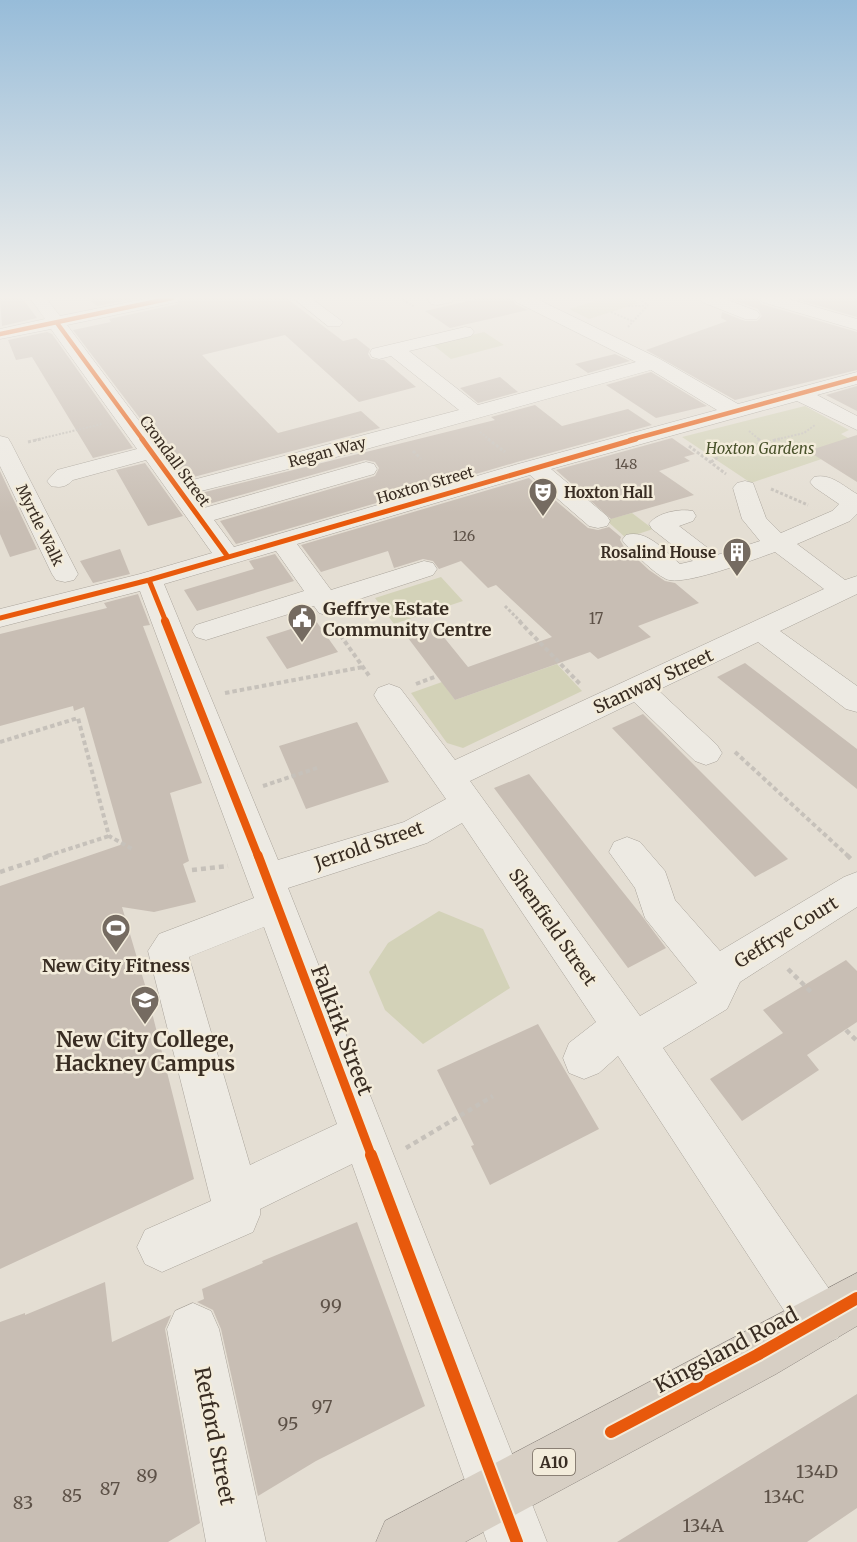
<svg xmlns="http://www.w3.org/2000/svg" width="857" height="1542" font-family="Merriweather,serif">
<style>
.green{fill:#d3d2b8}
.building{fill:#c8beb4}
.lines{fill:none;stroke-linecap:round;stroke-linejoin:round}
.minor-casing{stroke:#aaa49b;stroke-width:1}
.highway-casing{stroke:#908982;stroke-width:1}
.path-far3{stroke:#c6c1ba;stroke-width:2;stroke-dasharray:2 1.5;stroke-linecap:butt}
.path-far2{stroke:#c6c1ba;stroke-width:3;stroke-dasharray:3 2;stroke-linecap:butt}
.path-far1{stroke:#c6c1ba;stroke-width:4;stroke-dasharray:4.5 3;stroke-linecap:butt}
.path{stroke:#c6c1ba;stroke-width:4.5;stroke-dasharray:5 4;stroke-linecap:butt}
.minor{fill:#edeae3;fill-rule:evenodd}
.highway{fill:#d7cfc4;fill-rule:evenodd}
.cycleway-far4-casing{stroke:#f3ecdb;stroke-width:7}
.cycleway-far3-casing{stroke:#f3ecdb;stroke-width:8}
.cycleway-far2-casing{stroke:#f3ecdb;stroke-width:11}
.cycleway-far1-casing{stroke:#f3ecdb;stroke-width:13}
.cycleway-casing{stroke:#f3ecdb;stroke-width:16}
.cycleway-far4{stroke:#e8590c;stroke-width:4.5}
.cycleway-far3{stroke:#e8590c;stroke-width:5}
.cycleway-far2{stroke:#e8590c;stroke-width:8}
.cycleway-far1{stroke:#e8590c;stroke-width:9}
.cycleway{stroke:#e8590c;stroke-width:12}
.labels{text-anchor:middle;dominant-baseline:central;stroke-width:5;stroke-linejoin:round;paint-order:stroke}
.far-number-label{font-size:14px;fill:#5d5147}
.far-park-label{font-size:15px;font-style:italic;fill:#4a532c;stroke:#f3ecdb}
.far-street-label{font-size:15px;fill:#392d23;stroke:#f3ecdb}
.far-poi-label{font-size:15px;font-weight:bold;fill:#392d23;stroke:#f3ecdb;text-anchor:start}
.number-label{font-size:15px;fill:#5d5147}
.shield{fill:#f3ecdb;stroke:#71665a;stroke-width:1.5}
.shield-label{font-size:16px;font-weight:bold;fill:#392d23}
.poi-label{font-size:18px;font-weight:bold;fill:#392d23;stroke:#f3ecdb;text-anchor:start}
.street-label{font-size:18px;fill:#392d23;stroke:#f3ecdb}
.near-number-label{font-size:18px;fill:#5d5147}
.near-street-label{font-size:21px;fill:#392d23;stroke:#f3ecdb}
.near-poi-label{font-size:21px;font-weight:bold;fill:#392d23;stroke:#f3ecdb}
</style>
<rect width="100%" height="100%" fill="#e4ded3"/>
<path class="green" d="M606 298H628L639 303 589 319 569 309Z
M484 332 504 345 451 359 432 344Z
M805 406 849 430 841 434 857 443V447L751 483 682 437Z
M632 513 653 529 626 538 606 520Z
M441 577 463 601 394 624 375 598Z
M557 664 582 691 463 748 447 743 411 693 442 682 455 700Z
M439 911 483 929 510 988 423 1044 385 1010 369 972 388 943Z"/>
<path class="building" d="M0 298H22L37 318 2 326Z
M88 298H140L97 306Z
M182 298H286L343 341 356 338 370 349 368 354 371 359 384 360 416 387 359 402 285 335 202 355 278 433 361 411 380 428 186 479 73 330 111 322 109 319 178 304Z
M481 298H512L515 304 528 310 450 328 425 311Z
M727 298H758L761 304 857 332V370L735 400 646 350 727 321 721 318 722 312 745 321H757L762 316 758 309Z
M792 298H857V317Z
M47 332 52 334 133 448 93 458 32 357 16 360 8 340Z
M615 354 630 361 588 373 575 364Z
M651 372 707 406 656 418 606 385Z
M500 377 518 392 478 403 460 388Z
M857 386V411L826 395Z
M535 405 562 426 628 409 652 425 517 462 236 544 220 521 375 476 379 468 375 462 365 460 205 505 197 494 495 420 491 417Z
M857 435V482L808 451Z
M672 438 695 454 684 457 690 461 659 471 694 495 611 519 556 470Z
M145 463 183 516 148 526 116 470Z
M0 471 37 549 10 557 0 534Z
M529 478 588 528 598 530 609 527 621 537 620 540 624 547 649 570 665 581 675 583 699 603 638 626 651 637 598 659 590 652 455 700 405 634 434 625 468 667 552 637 496 585 488 588 461 561 439 569 433 561 423 559 394 568 388 551 321 572 301 545Z
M120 549 130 574 93 583 80 561Z
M275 554 294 581 197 611 184 590 254 569 249 561Z
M138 594 150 625 143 626 202 783 170 793 189 861 183 864 196 902 154 912 122 907 145 985 194 1179 0 1269V886L123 844 84 707 74 711 73 706 0 726V634L107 608 104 603Z
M316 621 338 652 287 669 266 637Z
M745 663 857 749V789L717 677Z
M643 714 788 859 755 877 612 728Z
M357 722 389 782 306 809 279 746Z
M529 774 642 916 666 948 628 968 494 788Z
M846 960 857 971V1022L807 1055 819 1070 742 1121 710 1079 783 1033 763 1010Z
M538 1024 599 1129 490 1185 471 1146 474 1145 437 1070Z
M357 1222 425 1406 316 1461 258 1496 221 1329 213 1310 197 1302 204 1299 202 1289 263 1263 262 1261Z
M105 1282 112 1342 171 1315 165 1329 200 1523 168 1542H0V1322L25 1313V1315Z
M857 1394V1508L807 1542H617Z"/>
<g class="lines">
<g class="minor-casing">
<path id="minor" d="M30 298H46L60 316 149 298H180L178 302 172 303 67 325 185 482 459 410 391 356 379 359 372 357 370 353 372 349 465 327 471 328 474 332 471 336 409 351 478 405 636 362 516 302 514 298H535L660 359 738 404 857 372V384L817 395 857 416V430L797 401 551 469 607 516 610 521 607 526 598 528 589 526 530 475 297 544 331 590 424 561 433 563 437 569 433 575 341 605 343 607 339 613 329 616 319 613 314 606 206 640 196 637 192 631 196 625 304 591 276 551 164 584 278 860 404 822 446 799 378 702 374 695 378 688 389 684 400 688 455 760 824 589 775 552C755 559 683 587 666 579 652 572 638 556 626 545L622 540 626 535C647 529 665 551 680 564L693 561 652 529 649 524C656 513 680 508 693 511L696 516 693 521 679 526 717 555 760 541 742 519 733 488 737 483 745 481 753 483 766 518 781 533 832 511 839 504 814 487 810 482 814 477C831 473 843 486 857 494V514L850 521 797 544 845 580 857 576V594L780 631 857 686V712L846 709 758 642 658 690 717 745 722 753 717 761 706 765 695 761 634 702 470 781 640 1016 697 983 645 918 635 888 609 852 614 842 627 837 640 842 665 871 675 900 720 951 844 877 857 872V907L740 982 727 1009 663 1048 838 1302 846 1320 838 1338 820 1346 802 1338 618 1056 599 1073 584 1079 569 1073 563 1058 569 1043 596 1022 462 823 427 843 288 888 547 1542H487L352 1164 260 1209V1215L253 1232 162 1272 145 1264 137 1247 145 1230 211 1201 148 951 159 934 254 898 140 591 0 627V609L140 574 212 553 146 460 73 480C66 487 61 488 51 486L47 481 57 470 137 449 51 329 0 339V329L45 319ZM651 370 717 410 518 464 234 547 214 520 374 474 377 469 374 464 366 462 204 508 193 493 352 453ZM264 927 337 1124 250 1165 189 957Z
M293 298H311L343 322 340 326H328Z
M430 298H454L452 302 437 305 431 304 428 300Z
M700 298H722L757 311 760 315 757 319H745L702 302Z
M760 298H785L857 319V330L762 302Z
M0 436 8 438 11 443 78 574 74 580 65 582 56 580 52 574 0 466Z
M193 1303 211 1311 219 1329 266 1542H206L167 1329 175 1311Z"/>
</g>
<g class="highway-casing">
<path id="highway" d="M857 1273V1326L776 1374 465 1542H376L385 1521Z"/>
</g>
<path class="path-far3" d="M400 298 415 307
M628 306H646
M611 312 632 321
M628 327 648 305 638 298
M749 431 760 440
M480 432 490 440
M35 440 102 424
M774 440 804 433 815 425"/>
<path class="path-far2" d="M488 439 505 452
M28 442 41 439
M763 443 780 439
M689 446 726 474
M413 451 421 459
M711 462 721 455 763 443 758 439
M771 489 808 505
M505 606 521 622"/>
<path class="path-far1" d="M519 621 581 685
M336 629 370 677
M416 684 437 676
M225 693 363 667
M0 742 78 718 109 836 134 850
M735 752 848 856
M263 786 320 767
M47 856 109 836"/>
<path class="path" d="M847 855 851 859
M192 870 228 866
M0 872 52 855
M788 969 813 994
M846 1030 857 1041
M406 1148 493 1096"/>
<use href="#minor" class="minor"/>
<use href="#highway" class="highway"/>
<g class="cycleway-far4-casing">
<path id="cycleway-far4" d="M57 323 143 440
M0 334 172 298
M630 440 857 378"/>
</g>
<g class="cycleway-far3-casing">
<path id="cycleway-far3" d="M142 439 228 557
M149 580 166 622
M0 618 149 580 636 439"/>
</g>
<g class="cycleway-far2-casing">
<path id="cycleway-far2" d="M165 621 258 856"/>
</g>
<g class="cycleway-far1-casing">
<path id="cycleway-far1" d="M258 855 372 1157"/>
</g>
<g class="cycleway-casing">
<path id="cycleway" d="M371 1155 517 1542
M611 1432 757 1355 857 1298"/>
</g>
<use href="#cycleway-far4" class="cycleway-far4"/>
<use href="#cycleway-far3" class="cycleway-far3"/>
<use href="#cycleway-far2" class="cycleway-far2"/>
<use href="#cycleway-far1" class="cycleway-far1"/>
<use href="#cycleway" class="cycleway"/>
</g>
<linearGradient id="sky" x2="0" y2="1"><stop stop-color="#97bcd9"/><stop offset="0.58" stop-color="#f3f0eb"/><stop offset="1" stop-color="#f3f0eb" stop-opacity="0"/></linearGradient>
<rect width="857" height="513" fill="url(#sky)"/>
<defs>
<g id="theatre-pin" transform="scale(1.5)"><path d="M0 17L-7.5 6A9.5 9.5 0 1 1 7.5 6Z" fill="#756b61" stroke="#f3ecdb"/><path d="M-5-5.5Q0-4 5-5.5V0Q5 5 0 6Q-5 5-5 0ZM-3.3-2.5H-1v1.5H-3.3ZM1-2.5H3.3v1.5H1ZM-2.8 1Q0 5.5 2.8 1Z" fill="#fff"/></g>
<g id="building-pin" transform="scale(1.5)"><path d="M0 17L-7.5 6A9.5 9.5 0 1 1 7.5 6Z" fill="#756b61" stroke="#f3ecdb"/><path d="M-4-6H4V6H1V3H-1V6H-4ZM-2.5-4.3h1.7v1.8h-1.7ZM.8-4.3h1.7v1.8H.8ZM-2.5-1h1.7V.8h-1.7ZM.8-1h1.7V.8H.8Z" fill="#fff"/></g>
<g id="civic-pin" transform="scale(1.5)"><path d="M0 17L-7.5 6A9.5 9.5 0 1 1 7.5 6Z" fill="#756b61" stroke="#f3ecdb"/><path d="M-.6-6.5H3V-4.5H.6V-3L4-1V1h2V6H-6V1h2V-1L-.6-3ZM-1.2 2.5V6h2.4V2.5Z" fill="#fff"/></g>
<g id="stadium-pin" transform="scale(1.5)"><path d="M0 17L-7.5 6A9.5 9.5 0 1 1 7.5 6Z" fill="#756b61" stroke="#f3ecdb"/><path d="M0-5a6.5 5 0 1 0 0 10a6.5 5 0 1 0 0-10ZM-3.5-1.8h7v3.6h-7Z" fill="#fff"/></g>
<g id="university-pin" transform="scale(1.5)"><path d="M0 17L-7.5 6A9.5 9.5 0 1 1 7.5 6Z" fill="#756b61" stroke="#f3ecdb"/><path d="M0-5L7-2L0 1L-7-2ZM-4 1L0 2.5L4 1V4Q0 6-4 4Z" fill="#fff"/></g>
</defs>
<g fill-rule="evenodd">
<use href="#theatre-pin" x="543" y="492"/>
<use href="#building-pin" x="737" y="552"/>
<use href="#civic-pin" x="302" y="618"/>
<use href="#stadium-pin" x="116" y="928"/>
<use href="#university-pin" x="145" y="1000"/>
</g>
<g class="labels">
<g class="far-number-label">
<text x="626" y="464">148</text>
<text x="464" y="536">126</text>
</g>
<g class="far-park-label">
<text x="760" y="448">Hoxton Gardens</text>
</g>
<g class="far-street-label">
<text transform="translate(327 452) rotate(-15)">Regan Way</text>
<text transform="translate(175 461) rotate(54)">Crondall Street</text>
<text transform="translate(425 485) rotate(-16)">Hoxton Street</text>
<text transform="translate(40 525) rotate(64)">Myrtle Walk</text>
</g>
<g class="far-poi-label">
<text x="564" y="492">Hoxton Hall</text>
<text x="716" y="552" text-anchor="end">Rosalind House</text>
</g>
<g class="number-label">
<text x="596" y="618">17</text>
</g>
<rect class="shield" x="533" y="1449" width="42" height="26" rx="4.5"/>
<g class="shield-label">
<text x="554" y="1462">A10</text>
</g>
<g class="poi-label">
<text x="323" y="608">Geffrye Estate<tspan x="323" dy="21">Community Centre</tspan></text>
<text x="116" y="965" text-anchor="middle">New City Fitness</text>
</g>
<g class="street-label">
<text transform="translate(653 681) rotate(-25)">Stanway Street</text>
<text transform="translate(369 845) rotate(-19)">Jerrold Street</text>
<text transform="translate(553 927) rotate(55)">Shenfield Street</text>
<text transform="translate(786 932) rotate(-32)">Geffrye Court</text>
</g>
<g class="near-number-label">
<text x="331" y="1305">99</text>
<text x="322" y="1406">97</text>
<text x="288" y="1423">95</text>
<text x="817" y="1471">134D</text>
<text x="147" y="1475">89</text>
<text x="110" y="1488">87</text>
<text x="72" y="1495">85</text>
<text x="784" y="1496">134C</text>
<text x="23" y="1502">83</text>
<text x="703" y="1525">134A</text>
</g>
<g class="near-street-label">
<text transform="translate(342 1030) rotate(69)">Falkirk Street</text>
<text transform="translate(726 1350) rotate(-28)">Kingsland Road</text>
<text transform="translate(215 1436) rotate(79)">Retford Street</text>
</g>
<g class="near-poi-label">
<text x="145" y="1039">New City College,<tspan x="145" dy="24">Hackney Campus</tspan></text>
</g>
</g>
</svg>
